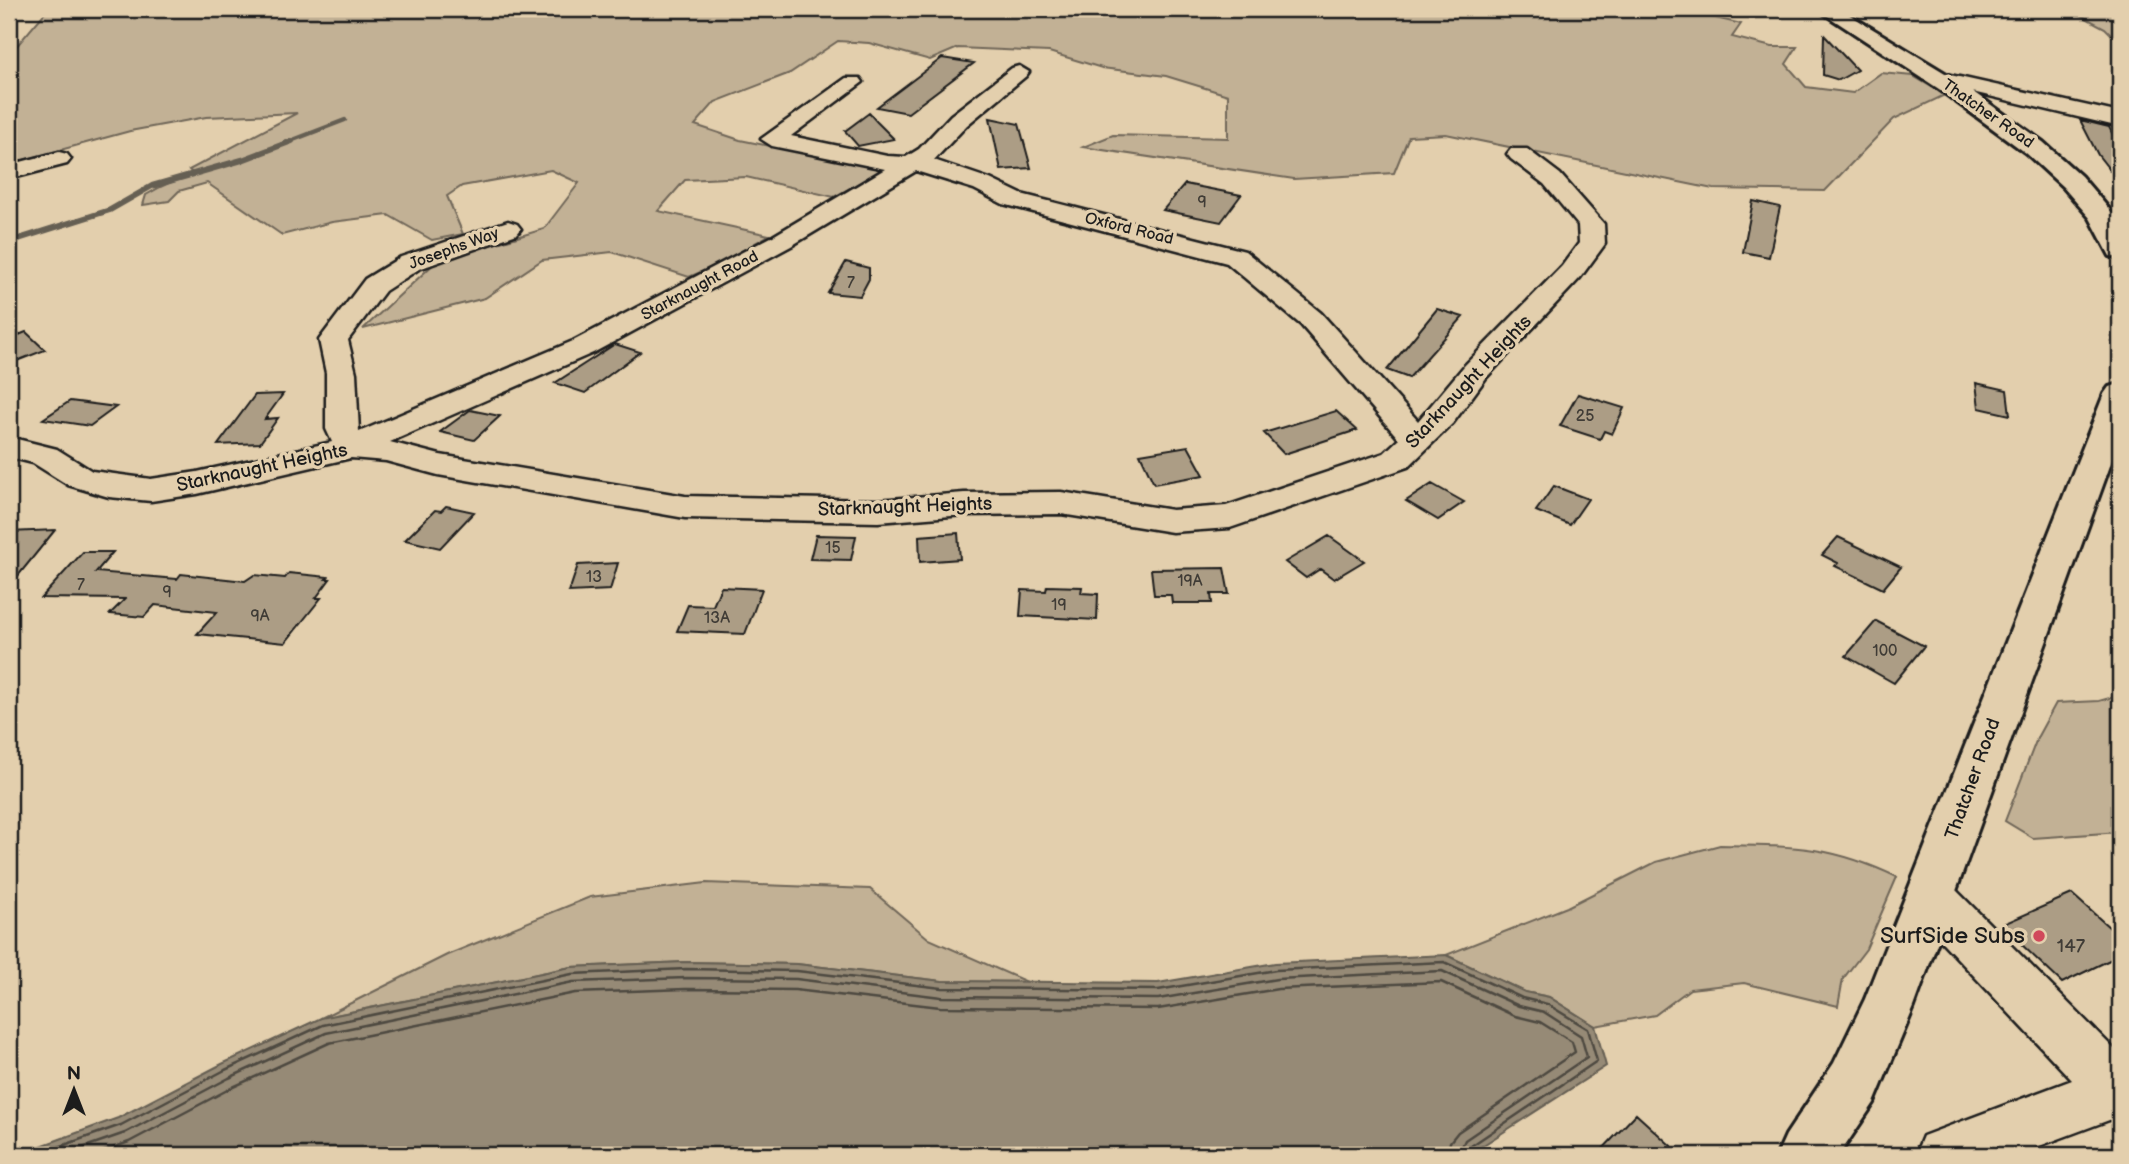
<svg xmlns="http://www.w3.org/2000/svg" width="2129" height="1164" font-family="'Balsamiq Sans',sans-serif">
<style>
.green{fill:#c2b195;stroke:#6f6658;stroke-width:2}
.water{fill:#968a76;stroke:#655e52;stroke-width:2}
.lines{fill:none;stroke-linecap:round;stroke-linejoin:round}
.shore{stroke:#4d4840;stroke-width:2.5}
.stream-far1{stroke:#655e52;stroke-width:4.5}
.stream{stroke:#655e52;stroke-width:6}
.building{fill:#ac9d85;stroke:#1c1c1c;stroke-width:2}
.minor-casing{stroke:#1c1c1c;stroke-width:5}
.major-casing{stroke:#1c1c1c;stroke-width:6}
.minor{fill:#e3cfad;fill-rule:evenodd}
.major{fill:#e3cfad;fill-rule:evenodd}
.poi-dot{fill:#d1495b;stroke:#e3cfad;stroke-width:2.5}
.labels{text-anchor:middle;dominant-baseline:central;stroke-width:7;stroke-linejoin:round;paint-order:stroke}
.far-street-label{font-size:16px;fill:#1c1c1c;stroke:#e3cfad}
.number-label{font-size:16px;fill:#403c36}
.street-label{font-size:19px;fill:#1c1c1c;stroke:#e3cfad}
.near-number-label{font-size:19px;fill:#403c36}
.near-poi-label{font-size:23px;fill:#1c1c1c;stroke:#e3cfad;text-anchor:end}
</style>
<rect width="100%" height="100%" fill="#e3cfad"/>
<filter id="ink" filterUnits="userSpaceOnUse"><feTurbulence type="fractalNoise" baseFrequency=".0143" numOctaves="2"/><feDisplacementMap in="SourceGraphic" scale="14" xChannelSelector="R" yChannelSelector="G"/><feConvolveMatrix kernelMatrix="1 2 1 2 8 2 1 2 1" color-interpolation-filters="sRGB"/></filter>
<g filter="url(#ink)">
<path class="green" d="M48 9H1708L1690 12 1741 24 1732 37 1772 47H1797L1786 64 1806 87 1853 93 1881 73 1913 76 1945 95 1894 119 1825 191 1713 189 1446 134 1409 136 1394 173 1294 179 1083 147 1113 135 1228 138V95L1166 76 1102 68 1049 52 958 48 930 60 869 43 838 41 790 73 715 102 695 125 740 140 885 169 834 197 746 177 685 180 658 211 769 235 715 266 689 277 612 252 542 260 485 298 363 329 437 261 544 229 579 183 551 170 462 186 447 196 463 234 432 240 388 215 332 222 282 235 207 183 179 191 169 201 143 205 146 195C162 185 176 179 195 175L189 170 297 113 206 117 130 131 9 164V55Z
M2069 9H2120V43L2105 28Z
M2120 695V832L2033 838 2005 821 2038 736 2056 703 2099 701Z
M1720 845C1792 846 1831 845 1897 877L1866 949 1843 979 1838 1006 1744 983 1690 989 1655 1015 1595 1026 1549 997 1525 992 1446 955 1567 907 1656 862Z
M706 883 870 889 929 939 1027 982 942 981 797 964 685 962 571 967 321 1018 447 955 590 897Z"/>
<path class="water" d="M1446 955 1525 992 1549 997 1595 1026 1606 1066 1468 1155H16L118 1118 222 1064 321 1018 571 967 685 962 797 964 942 981 1158 983 1275 963Z"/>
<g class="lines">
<path class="shore" d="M36 1155 121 1125 225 1070 323 1025 572 974 686 969 797 971 942 988 1158 990 1276 970 1444 962 1522 998 1547 1004 1588 1029 1597 1061 1471 1146 1467 1155
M62 1155 125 1133 229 1078 326 1033 573 982 686 978 796 979 941 997 1158 999 1277 979 1442 971 1519 1006 1544 1012 1581 1036 1587 1057 1465 1140 1458 1155
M93 1155 129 1142 233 1087 329 1043 575 993 686 989 795 990 940 1007 1158 1009 1278 989 1441 982 1515 1016 1540 1022 1572 1042 1575 1052 1458 1132 1450 1142 1448 1155"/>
<path class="stream-far1" d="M288 142 345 120"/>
<path class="stream" d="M9 242 110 210 152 186 242 160 292 141"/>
</g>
<path class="building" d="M1824 35 1857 70 1839 80 1823 75Z
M942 58 974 63 908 113 877 107Z
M869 113 877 122 894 139 858 146 845 131Z
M990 118 1019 124 1031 168 1001 170Z
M2080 120 2109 127 2120 148V183L2098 155Z
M1185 184 1241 195 1221 222 1163 210Z
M1753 201 1780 207 1769 257 1743 252Z
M846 262 869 268V279L860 296 828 293Z
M1437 309 1463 317 1409 378 1387 370Z
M26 332 45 350 9 364V339Z
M615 344 640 352 585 393 555 383Z
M1976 383 2007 390 2010 415 1979 408Z
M283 394 265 419 278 418 260 443 218 445 255 395Z
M1578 394 1624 408 1612 434 1604 431 1600 439 1560 426Z
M70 401 116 407 90 426 43 419Z
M470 410 500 416 474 440 440 432Z
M1336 411 1357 430 1284 454 1264 433Z
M1188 446 1204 475 1154 484 1140 454Z
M1432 484 1464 502 1438 520 1406 501Z
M1554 486 1588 499 1570 525 1536 511Z
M446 506 474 512 440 548 405 540 435 510 441 511Z
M55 530 9 587V532Z
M958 533 960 559 920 562 919 536Z
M816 535 856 536 851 560 810 559Z
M1329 536 1364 561 1334 579 1320 569 1306 578 1285 562Z
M1838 537 1901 567 1883 589 1835 566 1838 563 1822 555Z
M83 552H113L96 572 177 579 181 574 245 581 254 575 285 578 289 573 328 577 326 579H330L316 598H321L285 643 197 634 217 612 155 605 144 617 110 614 125 599 41 598Z
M618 563 610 590 569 592 578 565Z
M1224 568 1229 594H1211L1212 603H1172L1171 595H1154L1151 569Z
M1047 586 1082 587 1081 593 1098 594 1097 620 1020 616 1022 590 1046 591Z
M721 587 762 589 745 634 677 631 688 605 713 606Z
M1876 621 1924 646 1894 683 1846 656Z
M2072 894 2120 937V955L2062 983 2001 925Z
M1636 1114 1681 1155H1597Z"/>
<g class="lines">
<g class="minor-casing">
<path id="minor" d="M1019 66 1029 72 1026 76 967 125 934 160 990 179 1021 194 1245 251 1321 313 1418 421 1464 366 1562 266 1579 243 1578 225 1544 184 1511 159 1507 154 1511 149H1527L1560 174 1604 224 1605 244 1580 278 1486 378 1453 423 1408 467 1230 528 1172 532 1061 514 964 515 878 522 685 518 438 475 386 461 351 458 197 494 151 501 109 497 68 485 33 463 9 457V437L57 449 92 471 151 479 197 472 332 442 326 429V373L319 340 365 279 401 257 508 221 517 224 521 229 517 234 419 269 385 291 348 340 356 373 359 432 573 341 773 236 885 169 772 146 761 139 846 78H860L863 82 791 136 887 156 906 157 919 149 951 115 1012 68ZM916 171 974 189 1003 204 1227 263 1301 325 1399 439 1384 453 1226 506 1172 510 1061 492 964 493 878 500 685 496 440 455 390 442 593 353 791 246Z
M1937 72 2120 113V127L1930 82 1927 78Z
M59 152 67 154 71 159 67 164 9 179V165Z
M1930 875 1947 881 2120 1055V1116L2015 1155H1915L1923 1136 2072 1080 1913 911 1907 896 1913 881Z"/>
</g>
<g class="major-casing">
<path id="major" d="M1817 9H1840L1955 79 2043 142 2081 176 2115 216 2120 226V258L2110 256 2090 218 2063 187 2026 153 1939 89Z
M2120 384V438L1914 1007 1874 1103 1839 1155H1777L1786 1135 1834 1063 1865 999 2104 394 2109 387Z"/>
</g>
<use href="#minor" class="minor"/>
<use href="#major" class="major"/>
</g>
</g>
<circle class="poi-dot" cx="2039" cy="936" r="7"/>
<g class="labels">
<g class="far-street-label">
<text transform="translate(1988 114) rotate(35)">Thatcher Road</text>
<text transform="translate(1129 229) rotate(14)">Oxford Road</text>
<text transform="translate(454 249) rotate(-20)">Josephs Way</text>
<text transform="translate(700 286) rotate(-28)">Starknaught Road</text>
</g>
<g class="number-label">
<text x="1202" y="202">9</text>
<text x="851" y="283">7</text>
<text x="1585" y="416">25</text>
<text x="833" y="548">15</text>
<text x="594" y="577">13</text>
<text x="1190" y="581">19A</text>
<text x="81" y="585">7</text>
<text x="167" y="592">9</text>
<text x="1059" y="605">19</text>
<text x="260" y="616">9A</text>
<text x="717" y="618">13A</text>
<text x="1885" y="651">100</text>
</g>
<g class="street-label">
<text transform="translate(1469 382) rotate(-47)">Starknaught Heights</text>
<text transform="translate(262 468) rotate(-12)">Starknaught Heights</text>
<text transform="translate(905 507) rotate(-2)">Starknaught Heights</text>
<text transform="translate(1973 779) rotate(-70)">Thatcher Road</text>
</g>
<g class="near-number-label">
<text x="2071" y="946">147</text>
</g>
<g class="near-poi-label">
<text x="2025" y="936">SurfSide Subs</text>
</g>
</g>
<rect width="2129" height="1164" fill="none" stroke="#e3cfad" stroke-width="35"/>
<rect x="18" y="18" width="2094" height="1129" fill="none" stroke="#1c1c1c" stroke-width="2.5" filter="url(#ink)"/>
<g transform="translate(74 1090)" stroke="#e3cfad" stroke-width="5" paint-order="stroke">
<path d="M0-5L12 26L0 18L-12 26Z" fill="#1c1c1c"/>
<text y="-10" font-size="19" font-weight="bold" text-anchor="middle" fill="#1c1c1c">N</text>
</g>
</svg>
